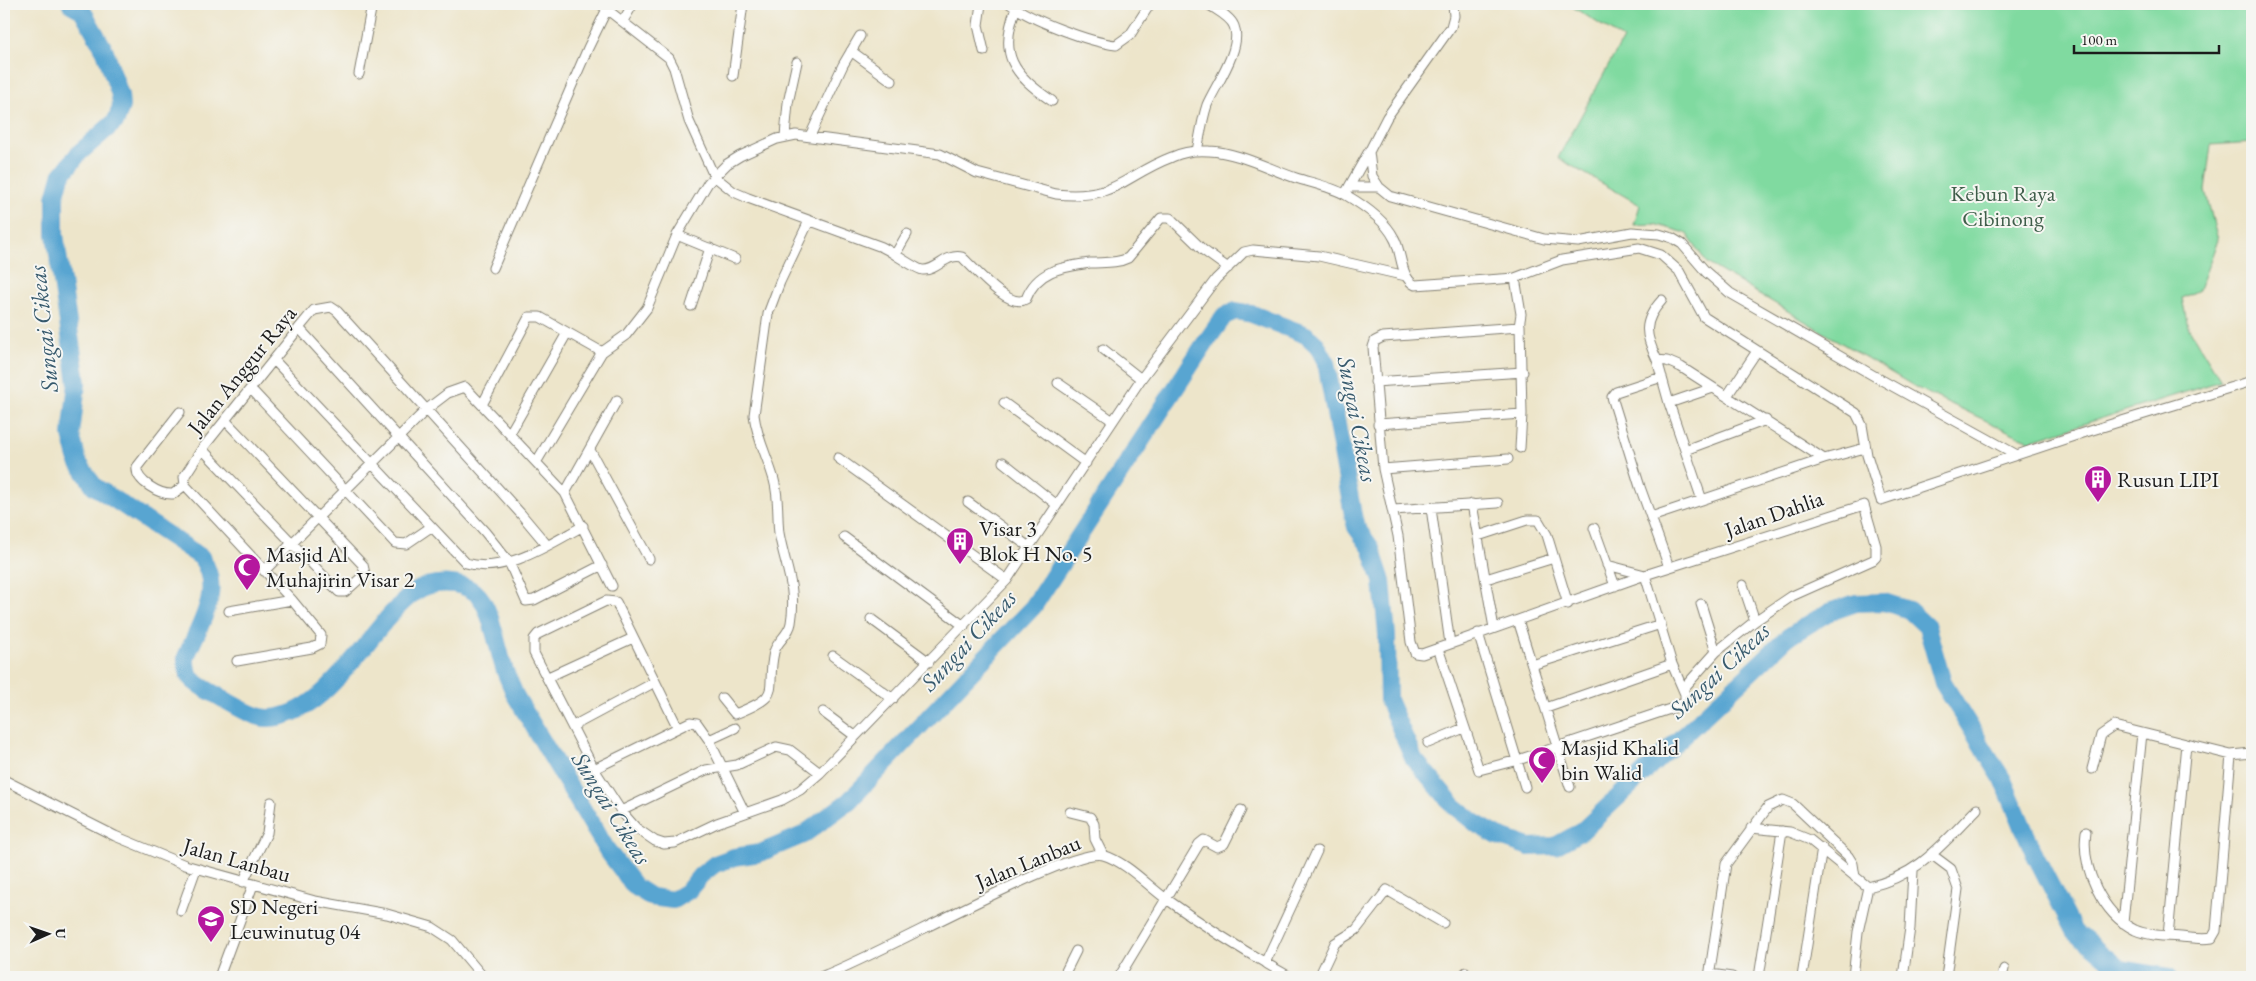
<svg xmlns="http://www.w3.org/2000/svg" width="2256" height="981" font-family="'EB Garamond',serif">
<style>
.green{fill:#80daa0;stroke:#4e7b5e}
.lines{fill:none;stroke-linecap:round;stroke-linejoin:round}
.river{stroke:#59a5d1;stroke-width:18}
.minor-casing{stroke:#848073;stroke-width:11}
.minor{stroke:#fff;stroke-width:9}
.labels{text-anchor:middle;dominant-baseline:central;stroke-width:4;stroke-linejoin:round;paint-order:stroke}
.park-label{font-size:22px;fill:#3f5e4a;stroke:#f6f6f2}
.street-label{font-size:22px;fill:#1c1c1c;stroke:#f6f6f2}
.poi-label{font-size:22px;fill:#1c1c1c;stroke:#f6f6f2;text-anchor:start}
.water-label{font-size:24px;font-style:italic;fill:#375a6d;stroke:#f6f6f2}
</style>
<rect width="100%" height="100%" fill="#f6f6f2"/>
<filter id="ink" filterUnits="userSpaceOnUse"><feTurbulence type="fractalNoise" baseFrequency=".02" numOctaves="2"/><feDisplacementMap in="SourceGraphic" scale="10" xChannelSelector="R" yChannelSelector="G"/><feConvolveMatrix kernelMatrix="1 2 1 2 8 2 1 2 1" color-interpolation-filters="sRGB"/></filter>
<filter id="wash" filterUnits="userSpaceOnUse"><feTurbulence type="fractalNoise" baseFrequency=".0096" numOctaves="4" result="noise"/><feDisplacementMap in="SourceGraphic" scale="20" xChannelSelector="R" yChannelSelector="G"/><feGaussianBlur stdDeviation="1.12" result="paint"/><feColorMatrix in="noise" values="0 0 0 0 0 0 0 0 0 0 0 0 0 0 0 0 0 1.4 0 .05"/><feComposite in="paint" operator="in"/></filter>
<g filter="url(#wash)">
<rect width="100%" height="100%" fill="#ede5ca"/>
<path class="green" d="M1568 4H2252V142L2211 145 2205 190 2218 240 2199 290 2182 298 2188 327 2221 381 2029 441 1917 388 1707 263 1686 233 1654 224 1634 225 1640 205 1558 158 1623 39Z"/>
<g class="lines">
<path class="river" d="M71 4 82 10 105 51 120 95 121 106 116 121 79 153 61 176 55 198V234L77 383 71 435 78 462 94 486 201 557C224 591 200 623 186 657 185 678 193 682 209 691 223 698 252 718 267 718 328 719 370 624 415 592 431 580 461 581 476 593 491 605 498 652 505 671 508 679 512 687 515 695L607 850 634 886 651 897 673 900 688 891 701 875 715 864 734 857 760 853 803 835 849 801 1033 607 1201 349 1224 316 1236 311 1252 314 1306 335 1317 345 1326 362 1353 515 1356 527 1371 548 1382 581 1387 635 1388 700 1414 759 1454 806 1478 825 1498 836 1529 847 1555 846 1582 831 1788 637 1827 613 1856 603 1884 602 1909 610 1927 627 1943 683 2003 780 2035 855 2074 931 2120 969 2169 977"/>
</g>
</g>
<g filter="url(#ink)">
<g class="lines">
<g class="minor-casing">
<path id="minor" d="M600 4 669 58 674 68 689 121 714 176 734 192 748 198 882 247C891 251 917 270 923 270 937 271 946 253 962 257 975 269 1009 310 1026 299 1037 270 1062 267 1090 263 1103 262 1116 264 1128 258L1161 218H1170L1203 250 1228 268
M981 4 978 25 984 51
M1010 4C1031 20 1089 42 1116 45L1130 35 1150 4
M1453 4 1454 16 1451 27 1387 117 1369 152 1372 176 1379 187 1390 196 1544 239 1578 242 1632 232 1659 234 1672 238 1682 244 1706 272 1730 293 1876 377 2017 455
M1016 8C998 55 1013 74 1052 101
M623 21 633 4
M851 51 892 81
M359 74 372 4
M733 76 743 4
M785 136 788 103 797 62
M810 136 843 65 860 36
M1197 151C1200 136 1202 120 1207 105 1215 86 1243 48 1234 26 1230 16 1216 10 1208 4
M1349 187H1379
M1345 194 1368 153
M677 235 735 259
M896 253 907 234
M493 268 588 48 607 9
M1515 278 1521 314 1519 327 1383 337 1375 341 1373 347 1383 469 1398 536 1411 642 1415 653 1422 654 1645 575 1864 505 1876 546V557L1873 560 1792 596 1755 621 1716 652 1683 689
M691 306 710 248
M299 328 485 532 509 562 526 601 534 600 602 565
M1103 349 1141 379
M274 360 466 563C505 575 550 544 583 526
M1657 360C1645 335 1642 322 1662 300
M1662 377 1616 392 1612 397 1640 487 1669 567
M1375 382 1523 372
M1058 383 1113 421
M251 389 395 543 406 544 431 527
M1727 396 1757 351
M483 403 529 317H540L602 352
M1004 403 1086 463
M1669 403 1713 388
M180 412 137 467C135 481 160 495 173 494L185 485
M1378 424 1522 414 1520 325
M510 433 567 333
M1520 448 1522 414
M202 449 339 592H345L365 574 363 565 225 420
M590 450 649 559
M1685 450 1766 420
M838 458 1007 580
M537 461 602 352 626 335 647 308 677 235 708 183 727 164 740 156 777 139 796 135 940 154 977 173 1056 194C1118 200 1122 176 1172 157 1183 152 1197 150 1209 151 1238 152 1269 169 1296 178 1312 183 1332 187 1346 195 1363 205 1385 220 1394 238 1402 251 1400 278 1415 285L1515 278 1562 260 1639 248 1661 255 1679 271 1704 317 1856 413 1862 425 1867 455 1881 500 2086 432 2252 381
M1003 462 1057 505
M1383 469 1508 459
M185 485 184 477 202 449 299 328 314 310 331 307 337 311 521 514 547 545
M185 485 292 600 321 635 320 644 312 648 237 661
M565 493 617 400
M1702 500 1669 403 1657 360 1667 361 1681 367 1824 459
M968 502 1029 547
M1472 504 1494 628
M1431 508 1450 644
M1393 510 1498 503
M1651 517 1824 459 1865 448
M1594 528 1615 586
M1478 536 1527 520H1538L1547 535 1568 604
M844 537 964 626
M264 571 427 409 448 393 465 387 565 493 612 586
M1486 579 1554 558
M1743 585 1755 621
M1701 604 1716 652
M229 611 292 600
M871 619 929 662
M1518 620 1570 787
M1478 633 1525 787
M1438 648 1479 770 1518 760 1679 706 1685 700V694L1672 664 1645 575 1607 565
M833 656 893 699
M1532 665 1661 624
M548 677 633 638
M722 698 735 714C785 694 765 693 774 652 777 641 789 635 791 623 797 586 785 567 779 533 777 516 779 497 774 480 768 458 757 439 754 415L768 314 780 282 809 221
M1546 708 1672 664
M823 712 855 736
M573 726 655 682
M678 728 616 602 606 601 538 634 534 639V653L594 769 621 811 636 828 655 841 664 844 675 843 717 823 782 800 800 790 820 773 1007 580 1141 379 1216 279 1244 252 1253 250 1319 256 1406 276
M709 740 735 728
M1428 743 1464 728
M594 769 690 722 697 723 709 740 745 813
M2092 769 2101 735 2114 726 2231 755 2252 753
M4 780 115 836 185 865 315 901 387 914 432 927 452 940 483 977
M621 811 706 770 737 765 776 747 790 750 820 773
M1070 812 1090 817 1094 824 1095 839 1103 855
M1751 828 1790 832 1810 840 1868 887
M2086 832C2081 867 2102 914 2135 930 2149 936 2166 936 2181 937 2191 938 2202 940 2212 938L2216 931 2231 755
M1931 854 1951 869 1958 889 1946 977
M243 882 267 833 271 802
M1868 887C1920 875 1941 845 1977 809
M181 911 196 869
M2123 923 2142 733
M2168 936 2186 744
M1265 963 1317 851
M1710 974 1732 977
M219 977 253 885
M820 977C869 961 1071 846 1103 855 1126 862 1146 884 1165 898 1205 927 1247 953 1290 977
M1063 977 1076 951
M1119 977 1199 844 1204 840 1217 847 1224 844 1241 810
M1319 977 1335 943 1356 930 1387 890 1443 923
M1462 977 1466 972
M1709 977 1726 864 1768 807 1783 800 1793 804 1848 856 1853 864 1855 877
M1759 977 1782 831
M1802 977 1822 848
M1853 977 1858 932 1868 887
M1903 977 1910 928 1913 871
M2002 977 2004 969"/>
</g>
<use href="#minor" class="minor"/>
</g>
</g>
<defs>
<g id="building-pin" transform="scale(1.4375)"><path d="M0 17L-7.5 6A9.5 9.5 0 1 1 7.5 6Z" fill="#b5179e" stroke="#f6f6f2"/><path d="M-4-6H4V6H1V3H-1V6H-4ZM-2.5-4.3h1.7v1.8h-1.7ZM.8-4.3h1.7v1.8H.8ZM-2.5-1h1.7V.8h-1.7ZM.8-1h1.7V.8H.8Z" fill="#fff"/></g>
<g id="mosque-pin" transform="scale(1.4375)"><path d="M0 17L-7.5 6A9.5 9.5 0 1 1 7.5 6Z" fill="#b5179e" stroke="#f6f6f2"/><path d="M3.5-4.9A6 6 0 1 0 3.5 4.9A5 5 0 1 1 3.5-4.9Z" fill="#fff"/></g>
<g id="school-pin" transform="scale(1.4375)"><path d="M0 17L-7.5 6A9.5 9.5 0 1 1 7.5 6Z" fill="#b5179e" stroke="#f6f6f2"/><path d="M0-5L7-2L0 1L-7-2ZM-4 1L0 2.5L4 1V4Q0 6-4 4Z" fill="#fff"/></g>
</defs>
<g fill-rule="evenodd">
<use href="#building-pin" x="2098" y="479"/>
<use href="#building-pin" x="960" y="541"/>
<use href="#mosque-pin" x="247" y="567"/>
<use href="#mosque-pin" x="1542" y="760"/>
<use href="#school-pin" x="211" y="919"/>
</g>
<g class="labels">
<g class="park-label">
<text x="2003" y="193">Kebun Raya<tspan x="2003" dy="25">Cibinong</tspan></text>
</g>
<g class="street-label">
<text transform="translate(242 370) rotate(-51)">Jalan Anggur Raya</text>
<text transform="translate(1774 514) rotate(-19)">Jalan Dahlia</text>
<text transform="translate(237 860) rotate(16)">Jalan Lanbau</text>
<text transform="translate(1028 862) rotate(-22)">Jalan Lanbau</text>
</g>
<g class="poi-label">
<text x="2117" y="479">Rusun LIPI</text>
<text x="979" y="528">Visar 3<tspan x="979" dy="25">Blok H No. 5</tspan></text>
<text x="266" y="554">Masjid Al<tspan x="266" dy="25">Muhajirin Visar 2</tspan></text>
<text x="1561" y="747">Masjid Khalid<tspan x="1561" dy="25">bin Walid</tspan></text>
<text x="230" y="906">SD Negeri<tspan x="230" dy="25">Leuwinutug 04</tspan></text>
</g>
<g class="water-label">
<text transform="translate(43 329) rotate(-96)">Sungai Cikeas</text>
<text transform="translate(1358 419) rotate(79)">Sungai Cikeas</text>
<text transform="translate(968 640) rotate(-47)">Sungai Cikeas</text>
<text transform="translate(1719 670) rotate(-43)">Sungai Cikeas</text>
<text transform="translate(612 808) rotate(58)">Sungai Cikeas</text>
</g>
</g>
<rect width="2256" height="981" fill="none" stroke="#f6f6f2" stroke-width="20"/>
<g transform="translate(48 934) rotate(88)" stroke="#f6f6f2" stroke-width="4" paint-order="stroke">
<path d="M0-4L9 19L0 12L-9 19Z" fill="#1c1c1c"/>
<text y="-8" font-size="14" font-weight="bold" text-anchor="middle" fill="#1c1c1c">U</text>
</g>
<path d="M2074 45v8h145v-8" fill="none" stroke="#1c1c1c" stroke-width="2.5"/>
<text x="2081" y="45" font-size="15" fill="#1c1c1c" stroke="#f6f6f2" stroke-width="4" paint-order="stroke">100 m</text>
</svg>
